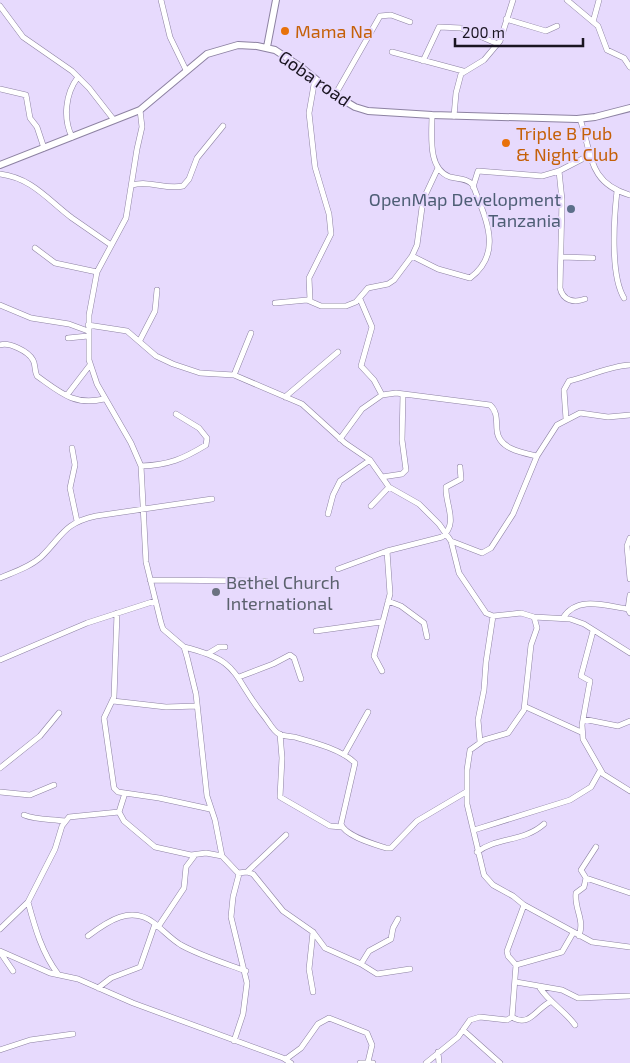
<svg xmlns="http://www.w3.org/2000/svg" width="630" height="1063" font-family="'Exo 2',sans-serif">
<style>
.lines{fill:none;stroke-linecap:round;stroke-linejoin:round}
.minor-casing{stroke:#8d82a2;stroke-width:6}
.tertiary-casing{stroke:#8d82a2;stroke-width:8}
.minor{stroke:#fff;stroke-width:5}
.tertiary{stroke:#fff;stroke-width:6}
.food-dot{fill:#e8710a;stroke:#e7dafd;stroke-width:2}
.service-dot{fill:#5c6f8a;stroke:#e7dafd;stroke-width:2}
.worship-dot{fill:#6b7280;stroke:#e7dafd;stroke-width:2}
.labels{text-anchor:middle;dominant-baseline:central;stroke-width:4;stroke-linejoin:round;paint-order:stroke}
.food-label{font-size:18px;fill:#c56008;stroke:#e7dafd;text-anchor:start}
.street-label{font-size:18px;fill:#1a1521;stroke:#e7dafd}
.service-label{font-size:18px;fill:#4e5e75;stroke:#e7dafd;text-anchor:end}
.worship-label{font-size:18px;fill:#5b616d;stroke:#e7dafd;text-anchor:start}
</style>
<rect width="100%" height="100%" fill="#e7dafd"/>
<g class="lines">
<g class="minor-casing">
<path id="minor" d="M161 0 170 37 186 70
M567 0 598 26 607 50 624 58 630 67
M0 6 23 37 72 71 89 88 114 120
M506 19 546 31 557 26
M593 22 599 0
M392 52 463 71
M423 61 439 27 461 28 498 44
M0 89 26 95 30 118 37 127 44 148
M335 95 380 16 391 15 410 22
M140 110 142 127 137 149 126 218 97 272 89 315V360L97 384 131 443 141 466 146 562 161 623 163 629 184 647 187 657 196 694 207 796 215 820 222 856 239 874 233 897 231 917 247 983 243 1014 234 1041
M454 116 456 93 461 74 484 60 500 41 513 0
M580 119C592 152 587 183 630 195
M72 137C63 119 65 94 78 77
M559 171 562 200 560 288C563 301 574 303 585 299
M0 174C32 178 48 200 72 218 85 227 98 236 111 245
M132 185C150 180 165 190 183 186L189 179 197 158 223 126
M473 187 478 171 542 176 559 171 588 156
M617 191C614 218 610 275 624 298
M35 248 55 263 97 272
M412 256 438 269 470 278C505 252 484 216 473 185 467 178 458 179 450 177 427 169 432 134 432 115
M561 257 593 258
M360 299 372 327 361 366 374 380 382 395
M310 300 309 278 331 234 329 214 315 167 309 113 315 79
M275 303 307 300 321 306H346L356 302 368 288 388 284 394 280 412 256 417 245 423 200 438 168
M0 305 31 318 69 324 88 331
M88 325 127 331 156 356 173 364 200 373 234 375 302 404 345 443 370 460 389 487 419 504 439 524 451 541 459 573 486 613 493 616 521 613 534 617 570 619 584 624 630 653
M68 338 88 336
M140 340 155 311 157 290
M0 345C9 342 28 351 33 360 36 365 34 370 37 376 61 393 74 406 104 399
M234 375 251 333
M67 395 90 365
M285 397 338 352
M566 419 564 390 569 381C590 376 609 366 630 365
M340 439 362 409 382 395 396 393 490 405C498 412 496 421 497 430 498 449 523 453 537 456
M72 448 75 465 70 488 77 521
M141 466C169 465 183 459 206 445L207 438 199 428 176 414
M382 477 402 474 406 470 402 440 403 394
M371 506 389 487
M328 514 333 495 340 481 370 460
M630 538 627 546 630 579
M451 541 482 553 491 548 513 514 537 456 557 425 580 413 608 417 630 415
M338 569 387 551
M0 578C14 572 30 567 41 557 62 537 63 523 96 516L212 499
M150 580 266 581
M630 595 628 609 630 613
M388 601 401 606 424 623 427 637
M117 613 114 697 104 718 114 788 118 792 159 798 210 809
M534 617 537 628 531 645 524 710 508 733 484 740 470 750 467 770V804L484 875 493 885 513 896 524 905 592 942 630 947
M563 618C577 595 606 606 628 609L630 607
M316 631 381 622
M593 631 581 676 590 681 582 725 583 739 603 774 630 791
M184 647C242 661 231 675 264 716 269 722 273 731 279 734 285 737 293 736 298 738 316 743 342 750 355 763L341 824C345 836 374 844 386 848H391L417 821 466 792
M209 653 219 647H225
M0 660 87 623 155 601
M382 671 374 656 390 594 387 551 442 537C459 523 445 505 446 487L461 479 460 467
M239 677 273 664 290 655 294 658 301 679
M113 701 166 707 197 706
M526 707 581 732
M583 719 618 726 630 721
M280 734 282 758 280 797 330 826 342 827
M480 742 478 720 484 690 486 662 493 616
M344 755 368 712
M0 768 40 736 59 713
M0 792 30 795 54 785
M119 812 124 821 155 847 191 855 206 853 222 856
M24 815C36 820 51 819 65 821
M474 830 570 800 591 787 600 771
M477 852C497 837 524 842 544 824
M247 872 286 835
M238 873 247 872 253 874 283 911 313 932 325 948 361 964 377 974 410 969
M586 878 630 893
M28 902C35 928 42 953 58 974
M158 927 184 888 186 867 195 855
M0 929 28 902 55 849 62 826 69 817 119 812 125 793
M88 936C108 921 131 905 154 923 163 930 171 939 181 945 201 956 224 963 246 971
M579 936C585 919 574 909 576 893L584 887 586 878 581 870 596 847
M0 951 50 973 78 979 133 1003 283 1058 291 1063
M0 952 13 971
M361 964 369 951 391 939 393 928 398 919
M516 965 562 952 573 933
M516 982 562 990 578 998 630 996
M98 988 111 978 140 967 155 924
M540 988C550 1003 565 1011 575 1025
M313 992 309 969 313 932
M512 1017C529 1028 536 1009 550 1002
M463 1030 500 1063
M0 1050 30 1040 73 1034
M438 1052 439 1063
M286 1059 301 1048 318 1024 329 1018 367 1033 372 1045 368 1062
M360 1063H373
M426 1063 458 1037 470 1020 480 1017 507 1020 512 1017 516 965 508 956 507 951 524 905"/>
</g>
<g class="tertiary-casing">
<path id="tertiary" d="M267 47 276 0
M0 165 140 110 207 54 238 45 257 46 275 50 301 67 335 95 355 107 368 111 432 115 577 119 595 117 630 108"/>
</g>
<use href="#minor" class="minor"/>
<use href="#tertiary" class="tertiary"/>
</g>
<g class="food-dot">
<circle cx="285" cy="31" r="5"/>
<circle cx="506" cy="143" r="5"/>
</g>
<circle class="service-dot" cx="571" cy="209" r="5"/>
<circle class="worship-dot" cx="216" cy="592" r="5"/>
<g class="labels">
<g class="food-label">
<text x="295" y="31">Mama Na</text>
<text x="516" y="133">Triple B Pub<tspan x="516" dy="21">&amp; Night Club</tspan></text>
</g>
<g class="street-label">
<text transform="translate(315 78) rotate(35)">Goba road</text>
</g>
<g class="service-label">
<text x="561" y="199">OpenMap Development<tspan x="561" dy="21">Tanzania</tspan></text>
</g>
<g class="worship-label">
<text x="226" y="582">Bethel Church<tspan x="226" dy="21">International</tspan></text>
</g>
</g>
<path d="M455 38v8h128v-8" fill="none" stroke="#1a1521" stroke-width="2.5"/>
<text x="462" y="38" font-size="15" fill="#1a1521" stroke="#e7dafd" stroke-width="4" paint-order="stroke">200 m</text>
</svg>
